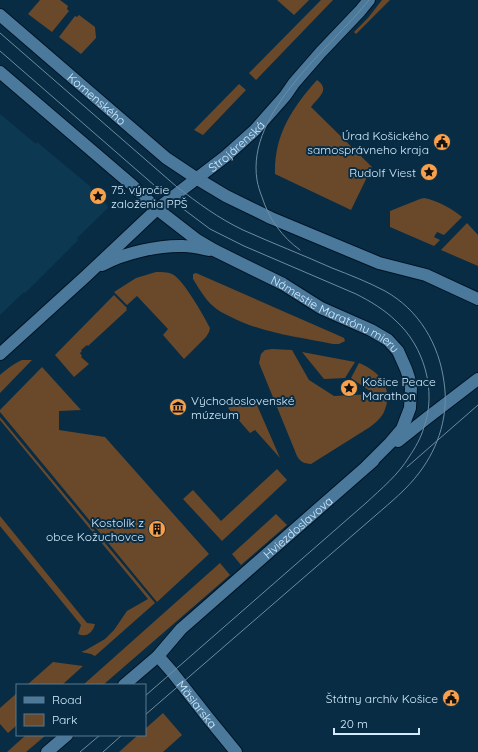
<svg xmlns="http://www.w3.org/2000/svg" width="478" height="752" font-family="Quicksand,sans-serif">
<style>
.built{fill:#0d3852}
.green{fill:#6a492b}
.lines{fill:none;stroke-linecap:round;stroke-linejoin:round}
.minor-casing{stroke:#001424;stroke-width:14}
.minor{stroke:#4b799b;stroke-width:12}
.tram{stroke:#6d8ca1;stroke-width:1}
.labels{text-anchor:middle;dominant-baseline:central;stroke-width:4;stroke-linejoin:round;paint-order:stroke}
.street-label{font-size:12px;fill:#d2ebfe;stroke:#082c44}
.poi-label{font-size:12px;fill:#d2ebfe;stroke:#082c44;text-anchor:end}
</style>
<rect width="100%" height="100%" fill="#082c44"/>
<path class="built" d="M0 114 36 144 37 142 91 187 90 188 107 205 108 208 77 238 78 240 25 293 24 292 0 315Z"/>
<path class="green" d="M40 0H60L68 6 67 9 69 11 52 32 28 14Z
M277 0H309L294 15Z
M321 0H333L256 80 249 73Z
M382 0H390L356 34 354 32 368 18Z
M79 15 95 27 96 38 81 54 59 37 75 16 77 17Z
M317 80C331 90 318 97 311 107L372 167 351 210 275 174C274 135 292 108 317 80Z
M239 84 246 90 203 135 194 130Z
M424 198C436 200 453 209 462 217L444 235 437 232 434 237 440 240 434 246 390 227V211L420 199Z
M467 223 478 235V266L441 250Z
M156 272C161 272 167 272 172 274 183 279 204 316 210 328L209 332 206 337 184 359 163 335 168 329 137 296 127 305 114 292 136 278Z
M196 273 342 337 344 338 345 341 339 344H333C298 337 261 333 229 316 223 313 217 310 213 306 204 298 199 288 193 279V274Z
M114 295 127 308 126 309 127 310 88 346 87 345 81 350 82 351 80 353 82 356 81 357 89 364 74 377 55 355Z
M272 349 292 350 309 380 334 396 374 394 351 378 359 363C381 372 395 390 383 414 380 419 375 423 370 427L311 464C304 463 301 463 297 456L259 363 261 354 265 350Z
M302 352 355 362 345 378 324 379Z
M22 360H32L0 393V375C7 369 13 364 22 360Z
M42 367 81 410 59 411V430L105 437 209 554 157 602 0 412V410Z
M248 398H251L257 405 280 458 255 430 250 433 228 408 238 400 241 404Z
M0 417 155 603 95 656 91 654 81 652 86 650 105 639 114 630 127 611 148 599 0 420Z
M277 469 287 480 222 541 183 499 193 490 221 521Z
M276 514 287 525 241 565 232 554Z
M0 516 87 623 95 624C93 632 87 638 78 634L81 625 0 526Z
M220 563 230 575 103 685H83Z
M53 662 83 666 62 685H27Z
M17 693V725L8 733 0 724V708Z
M163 713 182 735 163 752H119L138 735H145V729Z
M26 735H46L26 752H7Z"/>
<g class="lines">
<g class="minor-casing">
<g id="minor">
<path id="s1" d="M0 15 166 158 196 178 226 196 271 218 379 263 426 275 478 299"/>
<path id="s2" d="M0 72 132 185 157 209 197 240 214 250 283 284 321 308 371 330 388 340 398 351 406 369 409 378 411 388 410 408 402 429 390 443 367 466"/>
<path d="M102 265C124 253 159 245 184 246 192 246 200 248 209 250"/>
<path id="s3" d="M0 354 86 276 157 209 226 156 255 130 285 96 294 83 321 52 360 11 369 0"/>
<path d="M398 441 427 418 478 379"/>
<path id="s4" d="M158 656 172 672 209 719 236 752"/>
<path id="s5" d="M124 685 158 656 181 629 373 461"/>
<path d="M47 752 67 735"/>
</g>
</g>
<use href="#minor" class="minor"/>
<path class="tram" d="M0 33 177 187C198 203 218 218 243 230 272 243 303 255 332 268 350 275 368 282 385 291 419 310 439 344 444 382 449 414 439 447 419 473 407 489 391 502 376 515L145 715
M0 51 170 199 210 229 244 246 356 294C370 301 385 310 396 321 424 346 437 391 424 427 421 438 415 448 409 457 398 475 381 489 366 503L145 696
M300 250C282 237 269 219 262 197 260 192 258 186 257 180 246 111 331 48 369 0
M407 467 478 405
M80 752 100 735
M103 752 122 735"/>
</g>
<defs>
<g id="civic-disc" transform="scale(0.9)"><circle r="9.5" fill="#f8a04b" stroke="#082c44"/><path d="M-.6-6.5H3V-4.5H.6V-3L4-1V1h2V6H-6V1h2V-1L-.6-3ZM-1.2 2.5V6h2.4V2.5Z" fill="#111"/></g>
<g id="sight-disc" transform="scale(0.9)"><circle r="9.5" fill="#f8a04b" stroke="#082c44"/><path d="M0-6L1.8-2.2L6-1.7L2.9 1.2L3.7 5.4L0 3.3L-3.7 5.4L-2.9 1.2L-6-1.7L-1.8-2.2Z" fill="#111"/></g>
<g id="museum-disc" transform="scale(0.9)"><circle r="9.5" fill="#f8a04b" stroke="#082c44"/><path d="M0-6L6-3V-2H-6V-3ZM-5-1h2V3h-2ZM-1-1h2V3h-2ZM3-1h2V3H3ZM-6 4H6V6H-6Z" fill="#111"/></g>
<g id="building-disc" transform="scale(0.9)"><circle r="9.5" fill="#f8a04b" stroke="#082c44"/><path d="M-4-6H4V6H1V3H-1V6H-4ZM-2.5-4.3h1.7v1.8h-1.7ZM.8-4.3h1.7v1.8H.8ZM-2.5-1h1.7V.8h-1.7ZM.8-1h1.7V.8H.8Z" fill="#111"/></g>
</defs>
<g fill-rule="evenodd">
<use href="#civic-disc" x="442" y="142"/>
<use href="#sight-disc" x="429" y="172"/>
<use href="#sight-disc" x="98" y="196"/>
<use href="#sight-disc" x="349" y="388"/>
<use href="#museum-disc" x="178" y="407"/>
<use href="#building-disc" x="157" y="529"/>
<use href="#civic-disc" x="451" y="698"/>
</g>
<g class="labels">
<g class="street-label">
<text stroke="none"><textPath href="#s1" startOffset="128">Komenského</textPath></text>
<text stroke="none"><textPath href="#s3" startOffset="315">Strojárenská</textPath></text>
<text stroke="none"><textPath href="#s2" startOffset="416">Námestie Maratónu mieru</textPath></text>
<text stroke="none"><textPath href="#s5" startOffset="235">Hviezdoslavova</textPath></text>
<text stroke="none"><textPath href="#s4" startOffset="62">Mäsiarska</textPath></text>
</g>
<g class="poi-label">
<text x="429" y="135">Úrad Košického<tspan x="429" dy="14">samosprávneho kraja</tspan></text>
<text x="416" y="172">Rudolf Viest</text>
<text x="111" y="189" text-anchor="start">75. výročie<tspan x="111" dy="14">založenia PPŠ</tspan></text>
<text x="362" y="381" text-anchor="start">Košice Peace<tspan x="362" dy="14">Marathon</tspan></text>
<text x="191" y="400" text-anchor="start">Východoslovenské<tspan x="191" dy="14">múzeum</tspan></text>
<text x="144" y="522">Kostolík z<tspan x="144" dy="14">obce Kožuchovce</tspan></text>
<text x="438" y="698">Štátny archív Košice</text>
</g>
</g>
<rect x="16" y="684" width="130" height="52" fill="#082c44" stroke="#59788e"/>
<rect x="24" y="697" width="20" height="6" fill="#4b799b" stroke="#59788e"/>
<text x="52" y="704" font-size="12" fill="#d2ebfe">Road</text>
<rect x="24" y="714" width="20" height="12" fill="#6a492b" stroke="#59788e"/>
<text x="52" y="724" font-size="12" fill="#d2ebfe">Park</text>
<path d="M334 728v6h85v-6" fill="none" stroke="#d2ebfe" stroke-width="2"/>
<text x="340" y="728" font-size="12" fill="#d2ebfe" stroke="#082c44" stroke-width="3" paint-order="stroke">20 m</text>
</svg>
